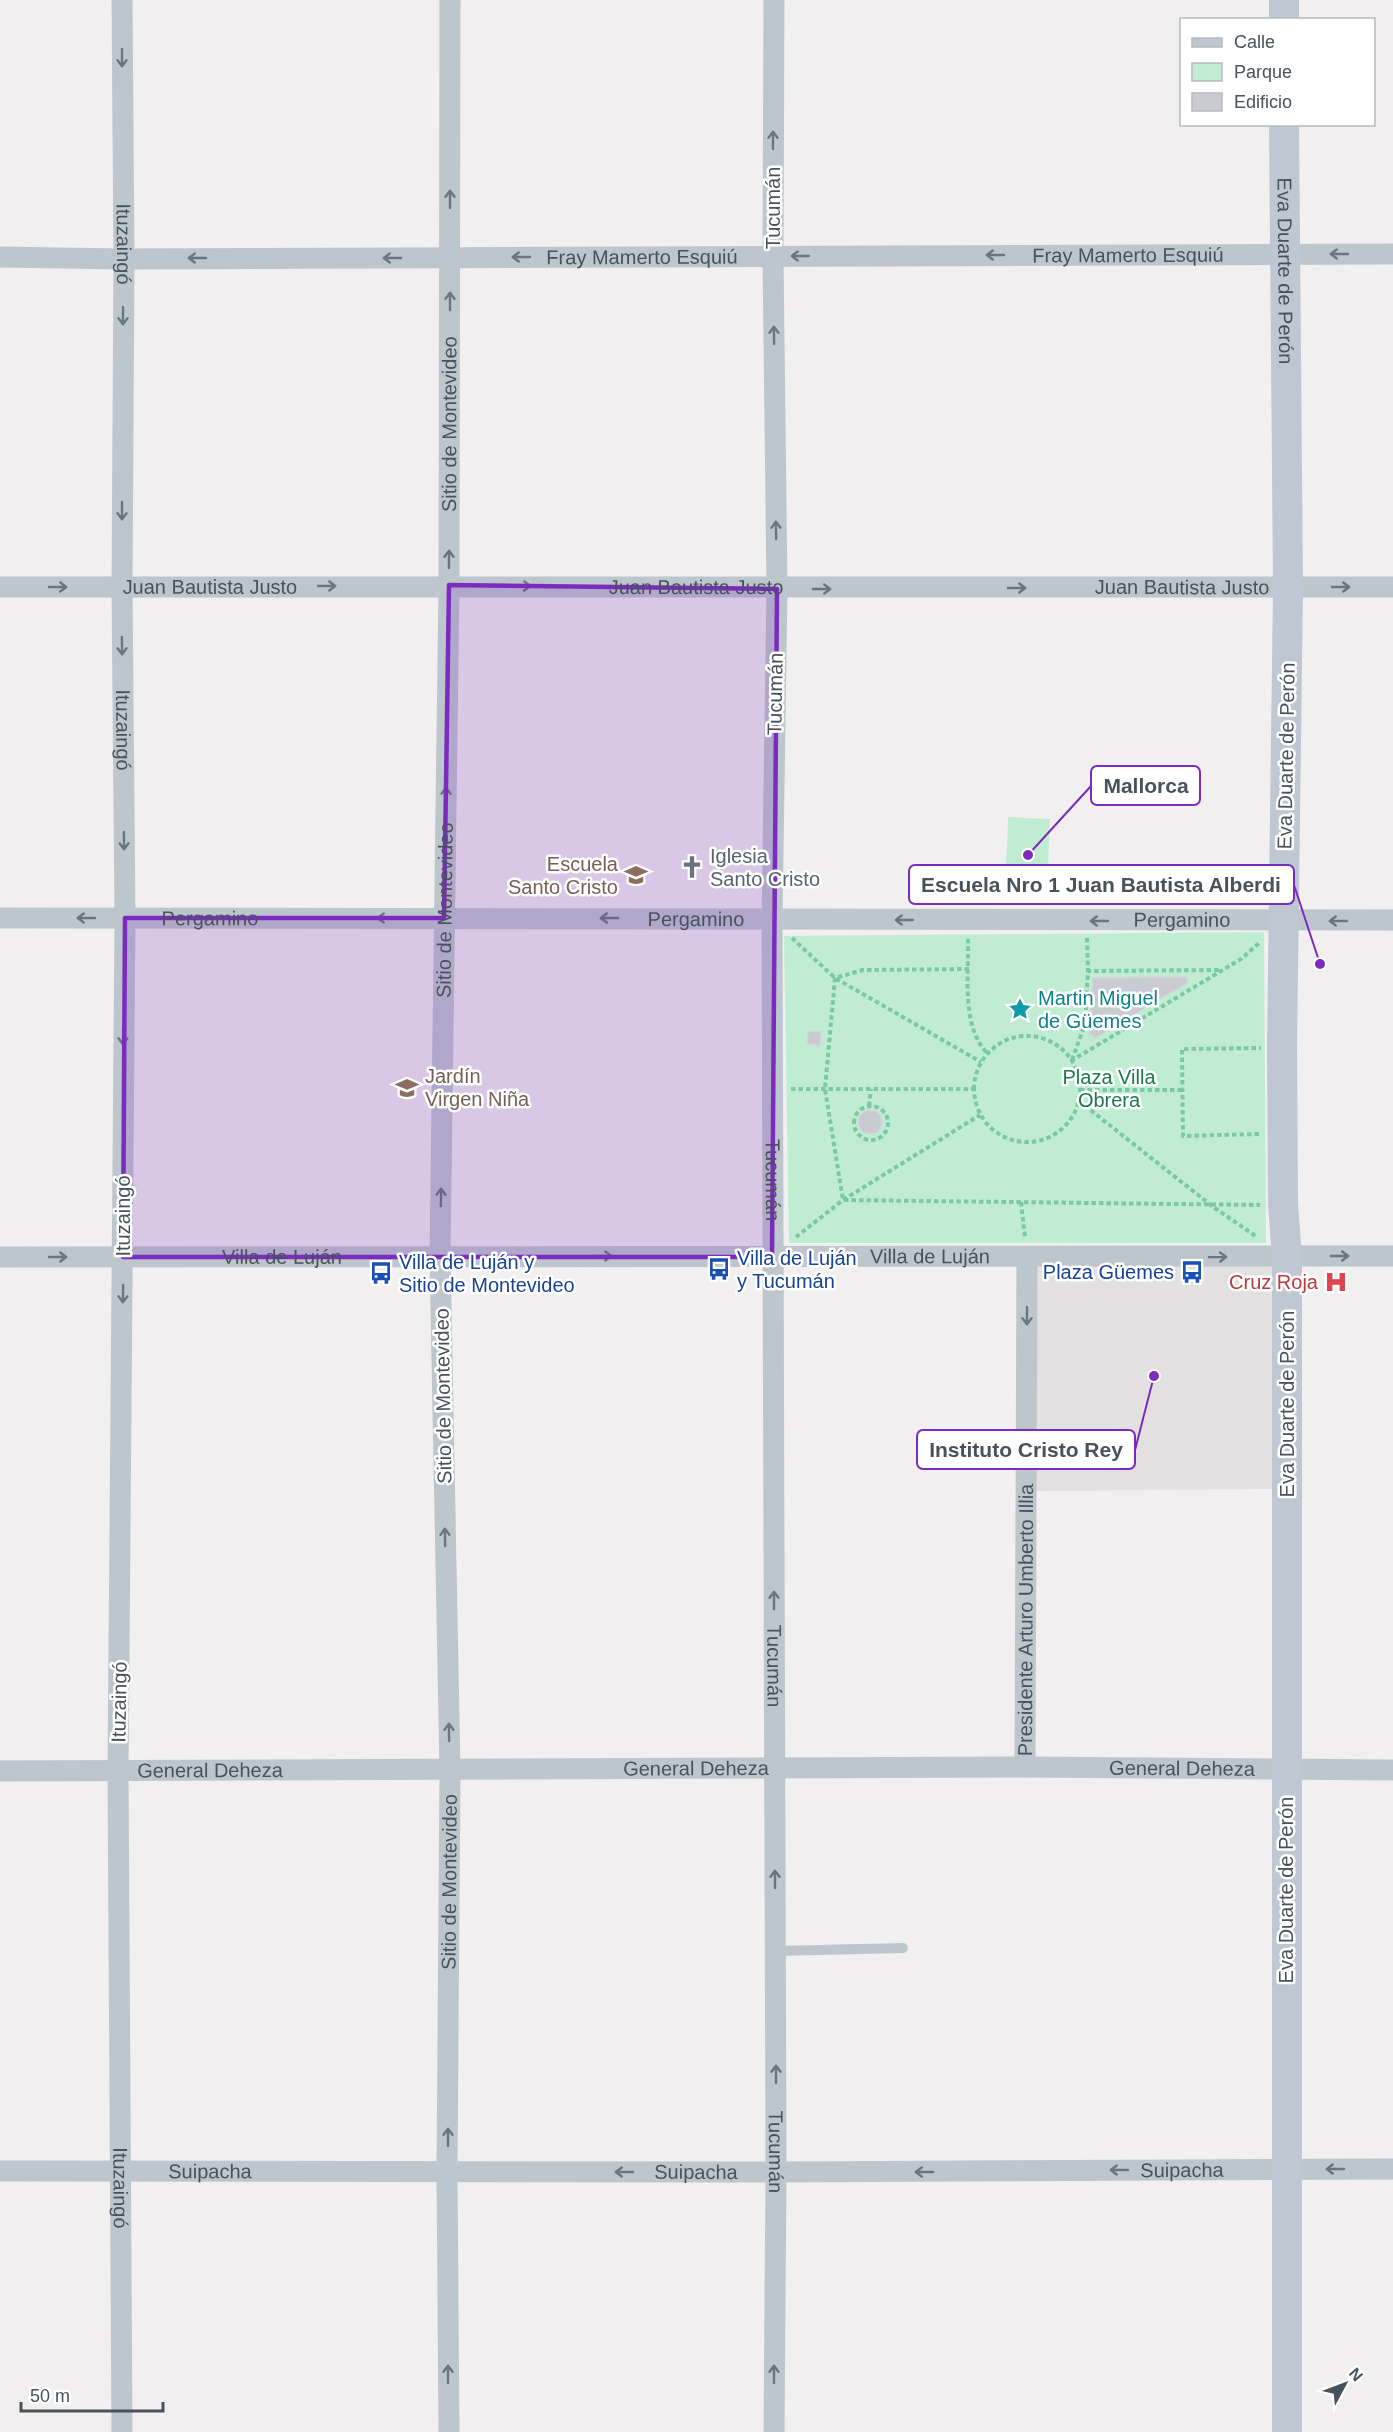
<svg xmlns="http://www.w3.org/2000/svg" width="1393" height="2432" font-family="Arial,sans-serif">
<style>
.education{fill:#e2e0e0}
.green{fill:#c0edd2}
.building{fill:#c9cbd1;stroke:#d3d5da;stroke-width:1.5}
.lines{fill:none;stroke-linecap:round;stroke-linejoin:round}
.path{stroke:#7ac9a4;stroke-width:4;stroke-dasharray:4.5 3;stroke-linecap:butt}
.service{stroke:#bec6cd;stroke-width:10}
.minor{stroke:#bec6cd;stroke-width:21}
.secondary{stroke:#bec7d2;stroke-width:30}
.oneway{stroke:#6b757d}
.marked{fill:#7b2cbf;fill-opacity:0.2;stroke:#7b2cbf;stroke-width:4.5;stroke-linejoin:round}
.labels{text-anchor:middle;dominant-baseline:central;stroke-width:5;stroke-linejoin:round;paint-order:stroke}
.street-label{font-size:20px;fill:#48525b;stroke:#fff}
.worship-label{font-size:20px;fill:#5b616d;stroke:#fff;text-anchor:start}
.education-label{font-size:20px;fill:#785e54;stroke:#fff;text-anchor:end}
.culture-label{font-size:20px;fill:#0d838f;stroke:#fff;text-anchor:start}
.park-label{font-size:20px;fill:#1c794d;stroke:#fff}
.transit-label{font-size:20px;fill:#164399;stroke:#fff;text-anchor:start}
.health-label{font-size:20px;fill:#be3a42;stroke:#fff;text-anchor:end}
.leader{fill:none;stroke:#7b2cbf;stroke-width:2}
.callout-dot{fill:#7b2cbf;stroke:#fff;stroke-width:2}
.callout{fill:#fff;stroke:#7b2cbf;stroke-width:2}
.callout-label{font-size:21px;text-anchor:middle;font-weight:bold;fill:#48525b}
</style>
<rect width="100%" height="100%" fill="#f1efef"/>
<path class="education" d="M1036 1263 1272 1264 1274 1489 1034 1491Z"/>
<path class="green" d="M1008 817 1050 819 1047 893 1005 892Z
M1264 932 1266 1243H789L784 936Z"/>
<path class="building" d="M1187 977V983L1095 1038 1089 1033 1093 978Z
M808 1031 821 1032 820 1045 807 1044Z
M858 1122a12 12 0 1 1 24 0a12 12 0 1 1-24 0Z"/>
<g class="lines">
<path class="path" d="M792 938 835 978 981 1062
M1087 938 1088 971
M968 939C969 975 961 1026 987 1053
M969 969 863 970 835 978 825 1089 843 1200 1260 1205
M974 1089a53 53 0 1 1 106 0a53 53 0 1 1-106 0Z
M1072 1060 1085 1024 1088 971 1220 970
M1071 1061 1241 959 1259 943
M791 1089H973
M1080 1090H1182
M1079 1101 1212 1206 1257 1237
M869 1106 871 1089
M854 1123a17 17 0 1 1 34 0a17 17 0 1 1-34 0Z
M1259 1134 1183 1136 1182 1049 1261 1048
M1021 1202 1025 1237
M796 1237 843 1200 980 1115"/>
<path class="service" d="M775 1951 903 1948"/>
<g class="minor">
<path id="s1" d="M122 0 124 259 122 587 125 918 118 1771 122 2432"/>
<path id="s2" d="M774 0 773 256 777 589 772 919 776 2172 774 2432"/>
<path id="s3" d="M0 257 124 259 1393 254"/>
<path id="s4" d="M0 587C464 586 929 588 1393 587"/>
<path id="s5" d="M0 918 1393 920"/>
<path id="s6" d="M0 1257 1393 1256"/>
<path id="s7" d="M1025 1767 1027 1257"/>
<path id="s8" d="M0 1771 1025 1767 1393 1770"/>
<path id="s9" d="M0 2171 776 2172 1393 2169"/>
<path id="s10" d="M449 2432 447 2172 450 1770 440 1256 449 585 450 0"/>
</g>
<g class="secondary">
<path d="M1284 0V20"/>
<path id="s11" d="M1284 124 1288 587 1282 1047 1283 1204 1287 1257V2432"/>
</g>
</g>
<defs><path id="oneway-shaft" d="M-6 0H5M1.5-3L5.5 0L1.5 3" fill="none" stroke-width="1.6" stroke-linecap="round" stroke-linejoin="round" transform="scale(1.5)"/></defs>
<g class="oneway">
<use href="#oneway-shaft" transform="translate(122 58) rotate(90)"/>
<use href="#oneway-shaft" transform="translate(773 140) rotate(-90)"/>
<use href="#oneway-shaft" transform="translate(450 199) rotate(-90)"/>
<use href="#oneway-shaft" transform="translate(1339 254) rotate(-180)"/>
<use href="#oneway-shaft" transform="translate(995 255) rotate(180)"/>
<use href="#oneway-shaft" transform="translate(800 256) rotate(180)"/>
<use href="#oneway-shaft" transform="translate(521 257) rotate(180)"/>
<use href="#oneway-shaft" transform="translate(197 258) rotate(180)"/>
<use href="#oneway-shaft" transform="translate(392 258) rotate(180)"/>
<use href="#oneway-shaft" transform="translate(450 301) rotate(-90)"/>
<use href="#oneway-shaft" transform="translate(123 316) rotate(90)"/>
<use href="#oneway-shaft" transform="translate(774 335) rotate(-91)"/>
<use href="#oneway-shaft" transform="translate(122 511) rotate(90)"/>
<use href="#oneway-shaft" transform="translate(776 530) rotate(-91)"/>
<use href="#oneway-shaft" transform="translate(449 559) rotate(-90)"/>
<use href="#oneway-shaft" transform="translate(327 586)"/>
<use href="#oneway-shaft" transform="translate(522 586) rotate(1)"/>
<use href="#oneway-shaft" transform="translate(58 587)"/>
<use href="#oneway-shaft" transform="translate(1341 587)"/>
<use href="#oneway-shaft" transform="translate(1017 588)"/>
<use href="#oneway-shaft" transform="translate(822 589)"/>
<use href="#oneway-shaft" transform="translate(122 646) rotate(89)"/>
<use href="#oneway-shaft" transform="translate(446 796) rotate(-89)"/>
<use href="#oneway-shaft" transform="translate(124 841) rotate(89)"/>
<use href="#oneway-shaft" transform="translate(86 918) rotate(180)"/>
<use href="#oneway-shaft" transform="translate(386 918) rotate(180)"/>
<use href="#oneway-shaft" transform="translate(609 918) rotate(-180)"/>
<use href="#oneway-shaft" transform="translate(904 920) rotate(-180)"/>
<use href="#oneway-shaft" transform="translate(1099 921) rotate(-180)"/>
<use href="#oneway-shaft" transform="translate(1338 921) rotate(180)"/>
<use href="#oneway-shaft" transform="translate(123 1036) rotate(91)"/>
<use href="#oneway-shaft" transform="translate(441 1197) rotate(-89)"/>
<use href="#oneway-shaft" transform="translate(603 1256)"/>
<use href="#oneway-shaft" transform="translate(1340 1256)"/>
<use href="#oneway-shaft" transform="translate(58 1257)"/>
<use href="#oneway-shaft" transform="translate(1218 1257) rotate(-1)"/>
<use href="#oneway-shaft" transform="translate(123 1294) rotate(91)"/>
<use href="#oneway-shaft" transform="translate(1027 1316) rotate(90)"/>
<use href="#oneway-shaft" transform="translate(445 1537) rotate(-91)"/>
<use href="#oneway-shaft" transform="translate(774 1600) rotate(-90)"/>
<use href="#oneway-shaft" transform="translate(449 1732) rotate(-91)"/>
<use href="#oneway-shaft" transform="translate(775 1879) rotate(-90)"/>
<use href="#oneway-shaft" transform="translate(776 2074) rotate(-90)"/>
<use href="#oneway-shaft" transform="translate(448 2137) rotate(-90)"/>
<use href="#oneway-shaft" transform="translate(1335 2169) rotate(180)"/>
<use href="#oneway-shaft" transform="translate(1119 2170) rotate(180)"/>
<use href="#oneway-shaft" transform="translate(624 2172) rotate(-180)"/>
<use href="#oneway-shaft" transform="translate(924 2172) rotate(180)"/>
<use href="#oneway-shaft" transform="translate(448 2374) rotate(-90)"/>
<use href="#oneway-shaft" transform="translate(774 2374) rotate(-90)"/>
</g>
<path class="marked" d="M449 585 777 589 772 1257H123L125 918H444Z"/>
<defs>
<g id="church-bare" transform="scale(1.8)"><path d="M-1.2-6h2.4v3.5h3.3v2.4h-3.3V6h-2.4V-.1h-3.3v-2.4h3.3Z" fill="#6b7280" stroke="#fff" stroke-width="2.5" paint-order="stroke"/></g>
<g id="school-bare" transform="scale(1.8)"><path d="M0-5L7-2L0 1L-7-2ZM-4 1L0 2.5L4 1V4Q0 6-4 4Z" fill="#8d6e63" stroke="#fff" stroke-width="2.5" paint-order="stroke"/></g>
<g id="sight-bare" transform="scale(1.8)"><path d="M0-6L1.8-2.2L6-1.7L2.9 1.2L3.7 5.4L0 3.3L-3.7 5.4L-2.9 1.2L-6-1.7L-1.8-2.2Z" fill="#0f9aa8" stroke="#fff" stroke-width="2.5" paint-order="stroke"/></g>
<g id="bus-bare" transform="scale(1.8)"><path d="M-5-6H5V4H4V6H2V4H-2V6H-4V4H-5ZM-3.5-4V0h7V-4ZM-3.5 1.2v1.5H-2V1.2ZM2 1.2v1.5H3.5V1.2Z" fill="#1a4fb4" stroke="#fff" stroke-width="2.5" paint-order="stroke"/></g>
<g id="hospital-bare" transform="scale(1.8)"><path d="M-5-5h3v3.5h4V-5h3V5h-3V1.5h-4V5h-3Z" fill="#e0444e" stroke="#fff" stroke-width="2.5" paint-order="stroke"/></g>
</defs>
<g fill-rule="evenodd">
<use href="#church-bare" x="692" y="867"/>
<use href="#school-bare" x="636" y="875"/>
<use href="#sight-bare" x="1020" y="1009"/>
<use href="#school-bare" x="407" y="1088"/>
<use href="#bus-bare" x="719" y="1269"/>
<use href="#bus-bare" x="1192" y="1272"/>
<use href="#bus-bare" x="381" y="1273"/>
<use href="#hospital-bare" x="1336" y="1282"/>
</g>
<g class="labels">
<g class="street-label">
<text transform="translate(773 208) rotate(-90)">Tucumán</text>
<text stroke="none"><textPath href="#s1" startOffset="244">Ituzaingó</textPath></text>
<text stroke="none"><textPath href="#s3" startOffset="1128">Fray Mamerto Esquiú</textPath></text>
<text stroke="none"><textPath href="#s3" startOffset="642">Fray Mamerto Esquiú</textPath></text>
<text stroke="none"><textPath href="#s11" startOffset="147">Eva Duarte de Perón</textPath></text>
<text stroke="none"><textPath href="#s10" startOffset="2008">Sitio de Montevideo</textPath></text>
<text stroke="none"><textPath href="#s4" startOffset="210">Juan Bautista Justo</textPath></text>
<text stroke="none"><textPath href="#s4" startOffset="696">Juan Bautista Justo</textPath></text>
<text stroke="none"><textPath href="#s4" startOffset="1182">Juan Bautista Justo</textPath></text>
<text transform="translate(775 694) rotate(-89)">Tucumán</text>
<text stroke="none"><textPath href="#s1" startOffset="730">Ituzaingó</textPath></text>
<text transform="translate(1286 756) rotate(-89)">Eva Duarte de Perón</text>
<text stroke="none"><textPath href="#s10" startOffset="1522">Sitio de Montevideo</textPath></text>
<text stroke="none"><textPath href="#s5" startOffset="210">Pergamino</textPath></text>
<text stroke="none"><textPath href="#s5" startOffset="696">Pergamino</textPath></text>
<text stroke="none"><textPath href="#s5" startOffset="1182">Pergamino</textPath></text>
<text stroke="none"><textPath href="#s2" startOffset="1180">Tucumán</textPath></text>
<text transform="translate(123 1216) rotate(-90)">Ituzaingó</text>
<text stroke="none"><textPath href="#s6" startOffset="282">Villa de Luján</textPath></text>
<text stroke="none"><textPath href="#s6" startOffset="930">Villa de Luján</textPath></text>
<text transform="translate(443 1396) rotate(-91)">Sitio de Montevideo</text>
<text transform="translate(1287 1404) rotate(-90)">Eva Duarte de Perón</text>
<text stroke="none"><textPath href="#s7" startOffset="147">Presidente Arturo Umberto Illia</textPath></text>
<text stroke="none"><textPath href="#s2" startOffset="1666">Tucumán</textPath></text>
<text transform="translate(119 1702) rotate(-89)">Ituzaingó</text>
<text stroke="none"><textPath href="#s8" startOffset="696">General Deheza</textPath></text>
<text stroke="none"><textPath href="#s8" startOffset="1182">General Deheza</textPath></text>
<text stroke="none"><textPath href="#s8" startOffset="210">General Deheza</textPath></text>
<text stroke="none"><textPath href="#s10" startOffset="550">Sitio de Montevideo</textPath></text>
<text transform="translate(1286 1890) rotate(-90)">Eva Duarte de Perón</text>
<text stroke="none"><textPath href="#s2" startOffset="2152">Tucumán</textPath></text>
<text stroke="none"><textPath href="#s9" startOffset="1182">Suipacha</textPath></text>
<text stroke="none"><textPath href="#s9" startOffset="210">Suipacha</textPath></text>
<text stroke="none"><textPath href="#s9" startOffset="696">Suipacha</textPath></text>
<text stroke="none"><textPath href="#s1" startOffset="2188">Ituzaingó</textPath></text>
</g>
<g class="worship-label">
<text x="710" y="856">Iglesia<tspan x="710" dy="23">Santo Cristo</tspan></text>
</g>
<g class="education-label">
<text x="618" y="864">Escuela<tspan x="618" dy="23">Santo Cristo</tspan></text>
<text x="425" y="1076" text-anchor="start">Jardín<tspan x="425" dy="23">Virgen Niña</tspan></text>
</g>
<g class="culture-label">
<text x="1038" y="998">Martin Miguel<tspan x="1038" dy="23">de Güemes</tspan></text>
</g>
<g class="park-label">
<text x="1109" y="1077">Plaza Villa<tspan x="1109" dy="23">Obrera</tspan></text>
</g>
<g class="transit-label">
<text x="737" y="1258">Villa de Luján<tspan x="737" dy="23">y Tucumán</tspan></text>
<text x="399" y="1262">Villa de Luján y<tspan x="399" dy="23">Sitio de Montevideo</tspan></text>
<text x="1174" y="1272" text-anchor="end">Plaza Güemes</text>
</g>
<g class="health-label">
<text x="1318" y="1282">Cruz Roja</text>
</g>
</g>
<path class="leader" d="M1028 855L1091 786M1320 964L1294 885M1154 1376L1135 1450"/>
<g class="callout-dot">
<circle cx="1028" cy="855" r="6"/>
<circle cx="1320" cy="964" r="6"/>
<circle cx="1154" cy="1376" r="6"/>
</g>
<g class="callout">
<rect x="1091" y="766" width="109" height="39" rx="6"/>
<rect x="909" y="865" width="385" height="39" rx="6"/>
<rect x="917" y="1430" width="218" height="39" rx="6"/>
</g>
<g class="callout-label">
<text x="1146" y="793">Mallorca</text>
<text x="1101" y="892">Escuela Nro 1 Juan Bautista Alberdi</text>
<text x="1026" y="1457">Instituto Cristo Rey</text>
</g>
<rect x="1180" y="18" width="195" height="108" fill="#ffffff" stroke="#b6babd" stroke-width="1.5"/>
<rect x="1192" y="38" width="30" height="9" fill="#bec7d2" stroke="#b6babd" stroke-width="1.5"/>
<text x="1234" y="48" font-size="18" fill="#48525b">Calle</text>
<rect x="1192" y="63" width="30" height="18" fill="#c0edd2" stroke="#b6babd" stroke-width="1.5"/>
<text x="1234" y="78" font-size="18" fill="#48525b">Parque</text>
<rect x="1192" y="93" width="30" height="18" fill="#c9cbd1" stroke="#b6babd" stroke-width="1.5"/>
<text x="1234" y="108" font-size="18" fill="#48525b">Edificio</text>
<g transform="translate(1345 2384) rotate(49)" stroke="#ffffff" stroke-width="4.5" paint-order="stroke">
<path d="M0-4.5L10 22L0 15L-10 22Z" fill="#48525b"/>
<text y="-9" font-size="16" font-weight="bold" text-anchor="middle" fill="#48525b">N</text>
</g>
<path d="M21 2402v9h142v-9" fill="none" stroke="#48525b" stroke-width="3"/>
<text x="30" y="2402" font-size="18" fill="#48525b" stroke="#ffffff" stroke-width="4.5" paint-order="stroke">50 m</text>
</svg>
